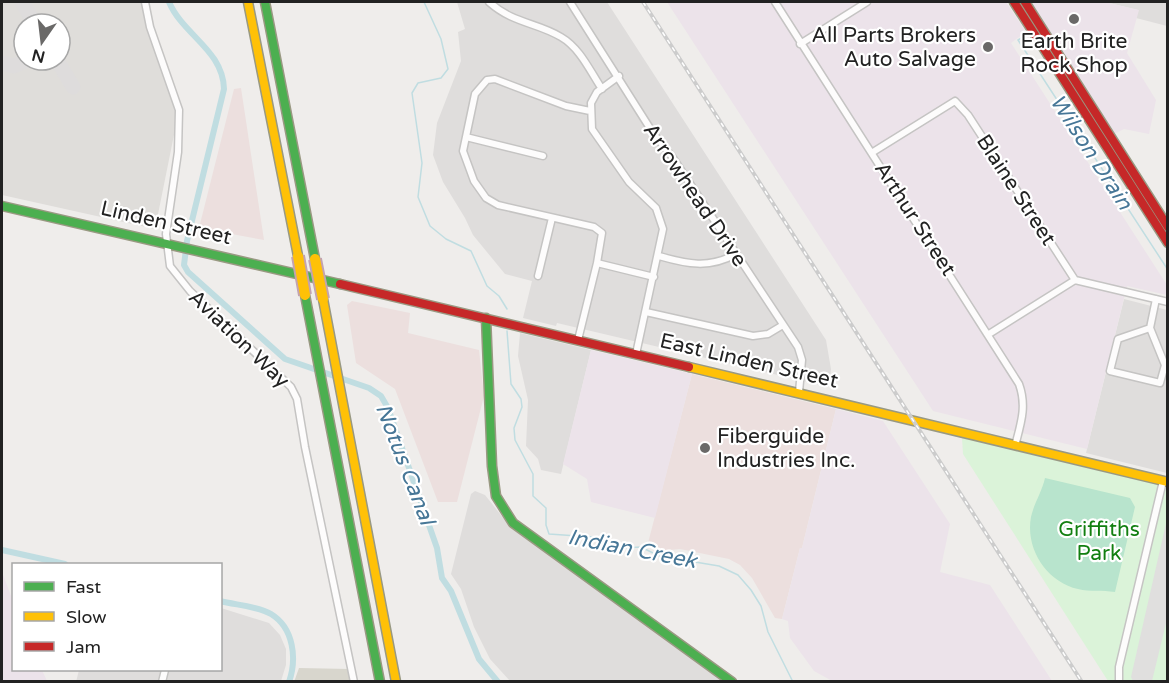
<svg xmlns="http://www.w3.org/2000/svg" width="1169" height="683" font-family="'Varela Round',sans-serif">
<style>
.residential{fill:#dfdddc}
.commercial{fill:#ecdfde}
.industrial{fill:#ece3ea}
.airport{fill:#dfddda;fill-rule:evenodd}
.construction{fill:#d8d6cd}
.park{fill:#dbf3d9}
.pitch{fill:#b8e4cd}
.parking{fill:#e0dfde}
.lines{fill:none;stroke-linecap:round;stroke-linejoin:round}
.stream{stroke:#c0dde1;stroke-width:1.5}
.canal{stroke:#c0dde1;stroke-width:6}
.taxiway{stroke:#dedcdc;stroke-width:15}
.street-casing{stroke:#c5c4c3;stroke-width:9}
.fast-casing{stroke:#999982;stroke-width:11}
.slow-casing{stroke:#999982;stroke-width:11}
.jam-casing{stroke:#999982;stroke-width:11}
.street{stroke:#fdfcfc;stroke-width:6}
.fast{stroke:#4caf50;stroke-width:8}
.slow{stroke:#ffc107;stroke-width:8}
.jam{stroke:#c62828;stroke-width:8}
.rail-casing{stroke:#ccc;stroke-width:4}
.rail{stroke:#fff;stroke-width:1.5;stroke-dasharray:4.5;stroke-linecap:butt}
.slow-bridge-casing{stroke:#c3a3b0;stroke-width:14;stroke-linecap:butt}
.slow-bridge{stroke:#ffc107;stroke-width:10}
.poi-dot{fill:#6a6968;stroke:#fff;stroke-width:2}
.labels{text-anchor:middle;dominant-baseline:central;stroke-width:4.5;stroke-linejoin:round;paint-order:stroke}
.poi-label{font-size:21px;fill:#222;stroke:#fff;text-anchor:end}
.street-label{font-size:21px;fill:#222;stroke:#fff}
.park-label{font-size:21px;fill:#127f11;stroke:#fff}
.water-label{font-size:22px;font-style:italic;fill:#477797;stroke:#fff}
</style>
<rect width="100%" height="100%" fill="#efedeb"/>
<path class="residential" d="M457 2H607L826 340 831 369 829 387 557 323 556 326 523 318 532 281 505 274 473 235 465 218 443 182 433 155 437 123 461 61 458 32 465 29Z
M1105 2H1167V26L1136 18 1138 10Z
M1124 299 1167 310V473L1086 453Z
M520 333 591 350 561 474 541 470 538 459 526 446 528 400 518 356Z
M475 491 485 495 512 529 726 681H510L490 659 474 627 461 589 451 574 471 494Z
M221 608 269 623 280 635 286 649V665L281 681 76 682 79 670H220Z"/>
<path class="commercial" d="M241 88 264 240 199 228 234 89Z
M352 301 410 313 408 333 479 350 484 396 457 502H438L395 389 356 363 347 305Z
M692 374 836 409 802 548H800L782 619 775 618 752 578 740 565 729 559 680 549 659 551 648 543Z"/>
<path class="industrial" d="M667 2H1006L1026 32 1011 43 1167 285V295L1127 286 1087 449 933 411Z
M1031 2H1105L1139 10 1127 53 1156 100 1149 134 1124 129 1114 134Z
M591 350 692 374 655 518 591 502 587 479 563 464Z
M836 409 883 421 950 524 940 572 990 585 1052 681 834 682 814 671 790 638 788 621 782 619 800 548H802Z
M2 572 13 601 14 670H42L47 681H2Z"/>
<path class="airport" d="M2 2H145L179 110 155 229 2 195ZM24 24H60V60H24Z"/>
<path class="construction" d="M299 668 350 669 352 682H294Z"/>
<path class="park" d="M962 438 1167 487V681H1108L963 454Z"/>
<path class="pitch" d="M1045 478 1130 498 1135 507 1115 592C1102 590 1090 592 1078 589 1047 582 1025 549 1031 517 1034 503 1042 492 1045 478Z"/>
<path class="parking" d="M1167 519V619L1152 681H1133L1131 677Z"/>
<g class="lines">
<path class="stream" d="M424 2 441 39 448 69 441 78 418 83 412 93 422 163 418 197 430 226 446 239 471 251 487 286 499 296 507 309
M1025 36 1018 40 1168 270
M507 331 511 384 521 399 522 407 514 428 515 440 533 474V496L546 508V525L549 534 592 537 621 548 641 547 659 556 719 566 738 575 751 590 761 606 768 632 793 682"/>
<path class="canal" d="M169 2C183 35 223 50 224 89L187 241 184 265 188 272 285 359 369 388 381 396 388 408 437 548 442 578 451 591 479 659 498 682
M2 550 65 564
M220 601C235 605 258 606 271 614 294 628 297 659 289 682"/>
<path class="taxiway" d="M22 2 35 24
M57 60 73 87
M2 63 14 66 27 60"/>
<g class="street-casing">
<path id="street" d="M145 2 150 27 179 110 178 152 166 234 170 266 190 291 291 387 297 399 305 447 354 682
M489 2C514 24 536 22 561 37 580 48 590 71 602 89
M570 2 653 133 673 158 798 347 802 360 799 392
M775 2 1019 384C1027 406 1021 423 1015 446
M800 44 867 2
M619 76 597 92 591 103 592 129 629 182 656 208 663 229 636 354
M466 137 543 156
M873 152 955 101 968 115 1075 280
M659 256C687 264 709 269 736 254
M597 263 654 277
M538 276 552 218
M646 312 753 336 768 334 783 325
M1150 328 1165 365 1160 383 1110 371 1118 339Z
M1150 328 1156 299
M989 334 1075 280 1168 302
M578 340 597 263 602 233 594 227 498 205 486 198 474 181 463 151 475 94 487 80 495 79 566 106 590 111
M162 682 165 670
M1119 682V667L1163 481"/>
</g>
<g class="fast-casing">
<path id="fast" d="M265 2 315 259
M2 206 340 284
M305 295 380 682
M486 318 492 466 496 496 513 523 732 682"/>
</g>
<g class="slow-casing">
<path id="slow" d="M248 2 298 256
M323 299 396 682
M689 367 1168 482"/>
</g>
<g class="jam-casing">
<path id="jam" d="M1014 2 1168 243
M1025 2 1168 227
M340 284 689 367"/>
</g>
<use href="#street" class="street"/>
<use href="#fast" class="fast"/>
<use href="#slow" class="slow"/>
<use href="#jam" class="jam"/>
<g class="rail-casing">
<path id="rail" d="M643 2 1082 682"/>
</g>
<use href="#rail" class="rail"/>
<g class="slow-bridge-casing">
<path id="slow-bridge" d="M298 256 305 295
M315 259 323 299"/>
</g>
<use href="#slow-bridge" class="slow-bridge"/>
</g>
<g class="poi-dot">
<circle cx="1074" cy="19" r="6"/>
<circle cx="988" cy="47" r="6"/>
<circle cx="705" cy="448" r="6"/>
</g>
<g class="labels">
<g class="poi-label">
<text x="976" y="35">All Parts Brokers<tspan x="976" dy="24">Auto Salvage</tspan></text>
<text x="1074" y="41" text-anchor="middle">Earth Brite<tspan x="1074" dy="24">Rock Shop</tspan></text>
<text x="717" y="436" text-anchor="start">Fiberguide<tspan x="717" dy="24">Industries Inc.</tspan></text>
</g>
<g class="street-label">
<text transform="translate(1016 190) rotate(57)">Blaine Street</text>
<text transform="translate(695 195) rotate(56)">Arrowhead Drive</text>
<text transform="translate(915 219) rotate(57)">Arthur Street</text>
<text transform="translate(166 223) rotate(13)">Linden Street</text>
<text transform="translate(239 339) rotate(44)">Aviation Way</text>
<text transform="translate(749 361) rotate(13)">East Linden Street</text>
</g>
<g class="park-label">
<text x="1099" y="529">Griffiths<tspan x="1099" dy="24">Park</tspan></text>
</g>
<g class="water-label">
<text transform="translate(1091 152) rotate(57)">Wilson Drain</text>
<text transform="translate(405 464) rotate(69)">Notus Canal</text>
<text transform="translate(632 549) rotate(11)">Indian Creek</text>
</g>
</g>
<rect width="1169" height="683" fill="none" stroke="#222222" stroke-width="6"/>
<rect x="12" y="563" width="210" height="108" fill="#ffffff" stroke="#a7a7a7" stroke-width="1.5"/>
<rect x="24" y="582" width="30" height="9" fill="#4caf50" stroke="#a7a7a7" stroke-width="1.5"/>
<text x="66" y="593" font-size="18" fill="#222222">Fast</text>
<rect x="24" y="612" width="30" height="9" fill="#ffc107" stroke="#a7a7a7" stroke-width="1.5"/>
<text x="66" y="623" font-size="18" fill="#222222">Slow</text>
<rect x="24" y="642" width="30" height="9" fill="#c62828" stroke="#a7a7a7" stroke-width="1.5"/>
<text x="66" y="653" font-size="18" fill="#222222">Jam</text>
<g transform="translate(42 42) rotate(194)"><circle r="28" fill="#ffffff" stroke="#a7a7a7" stroke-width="1.5"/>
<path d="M0-4.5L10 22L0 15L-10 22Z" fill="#6a6968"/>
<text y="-9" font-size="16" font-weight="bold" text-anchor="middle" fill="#222222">N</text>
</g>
</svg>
